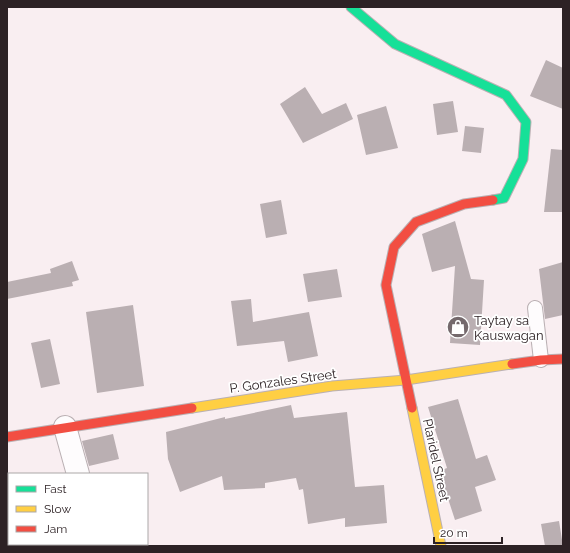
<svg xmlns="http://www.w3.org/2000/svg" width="570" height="553" font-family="Raleway,sans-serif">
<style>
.building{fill:#baafb2}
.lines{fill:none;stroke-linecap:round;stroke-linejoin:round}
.lane-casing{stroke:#bab0b3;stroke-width:16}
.street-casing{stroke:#bab0b3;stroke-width:24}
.fast-casing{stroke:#bab0b3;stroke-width:11}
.slow-casing{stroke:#bab0b3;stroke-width:11}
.jam-casing{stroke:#bab0b3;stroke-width:11}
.lane{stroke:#fefcfd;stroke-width:14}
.street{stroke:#fefcfd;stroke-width:22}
.fast{stroke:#16e098;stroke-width:9}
.slow{stroke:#ffcf43;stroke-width:9}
.jam{stroke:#f24e42;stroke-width:9}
.labels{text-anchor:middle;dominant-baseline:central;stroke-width:3.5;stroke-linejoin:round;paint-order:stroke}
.poi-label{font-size:13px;fill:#2d2225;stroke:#fff;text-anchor:start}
.street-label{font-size:13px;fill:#2d2225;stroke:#fff}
</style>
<rect width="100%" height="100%" fill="#f9eef1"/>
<path class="building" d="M546 60 563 68V109L530 96Z
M305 87 322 114 346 103 353 119 303 143 280 104Z
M453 101 458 132 437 135 433 104Z
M386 106 398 148 366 155 357 115Z
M465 126 484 128 481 153 462 151Z
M551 149 563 150V212H544Z
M281 200 287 234 266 238 260 204Z
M455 221 471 279 484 280 480 345 450 343 455 266 432 272 422 234Z
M72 261 79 280 72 282 73 286 7 299V282L51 273 50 269Z
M563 262V315L545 319 539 269Z
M337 269 342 297 308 302 303 274Z
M251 299 253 322 309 312 318 356 288 362 284 341 237 346 231 301Z
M133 305 144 386 97 393 86 312Z
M50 339 60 384 41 388 31 343Z
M458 399 476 459 487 455 496 480 475 487 482 511 455 520 439 471 447 468 428 407Z
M291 405 294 418 347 412 355 487 384 485 387 523 345 527V518L308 524 303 489 299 490 296 478 265 483V488L224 490 222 476 180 492 168 459 166 432 225 417V419Z
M113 434 119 459 89 466 82 441Z
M559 521 563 546H545L541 524Z"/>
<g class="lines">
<g class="lane-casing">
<path id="lane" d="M535 308 541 360"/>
</g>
<g class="street-casing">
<path id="street" d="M65 427 78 474
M99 544 100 546"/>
</g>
<g class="fast-casing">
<path id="fast" d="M351 7 395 44 506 95 526 122 523 159 504 198 493 200"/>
</g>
<g class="slow-casing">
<path id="slow" d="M192 408 332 386 406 380 512 364
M412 408 441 546"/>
</g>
<g class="jam-casing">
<path id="jam" d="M512 364 541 360 563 359
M412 408 386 285 394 247 416 222 464 204 493 200
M7 437 192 408"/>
</g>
<use href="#lane" class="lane"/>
<use href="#street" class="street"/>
<use href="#fast" class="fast"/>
<use href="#slow" class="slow"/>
<use href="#jam" class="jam"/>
</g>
<defs>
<g id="shop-disc" transform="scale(1.15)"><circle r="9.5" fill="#74696c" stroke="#fff"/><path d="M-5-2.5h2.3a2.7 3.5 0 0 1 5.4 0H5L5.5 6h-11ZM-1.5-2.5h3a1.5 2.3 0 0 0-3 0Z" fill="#fff"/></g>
</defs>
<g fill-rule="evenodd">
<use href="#shop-disc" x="458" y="327"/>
</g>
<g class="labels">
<g class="poi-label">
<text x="474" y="320">Taytay sa<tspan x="474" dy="15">Kauswagan</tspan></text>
</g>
<g class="street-label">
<text transform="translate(283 381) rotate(-8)">P. Gonzales Street</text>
<text transform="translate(436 460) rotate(78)">Plaridel Street</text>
</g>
</g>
<rect width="570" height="553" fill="none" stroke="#2d2225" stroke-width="16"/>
<rect x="8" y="473" width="140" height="72" fill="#ffffff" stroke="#aba7a8"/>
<rect x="16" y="486" width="20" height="6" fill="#16e098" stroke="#aba7a8"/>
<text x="44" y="493" font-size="12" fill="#2d2225">Fast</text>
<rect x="16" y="506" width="20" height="6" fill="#ffcf43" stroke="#aba7a8"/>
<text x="44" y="513" font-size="12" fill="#2d2225">Slow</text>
<rect x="16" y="526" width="20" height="6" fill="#f24e42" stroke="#aba7a8"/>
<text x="44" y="533" font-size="12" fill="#2d2225">Jam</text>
<path d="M434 537v6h68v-6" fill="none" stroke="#2d2225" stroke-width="2"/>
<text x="440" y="537" font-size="12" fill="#2d2225" stroke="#ffffff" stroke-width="3" paint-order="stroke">20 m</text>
</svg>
